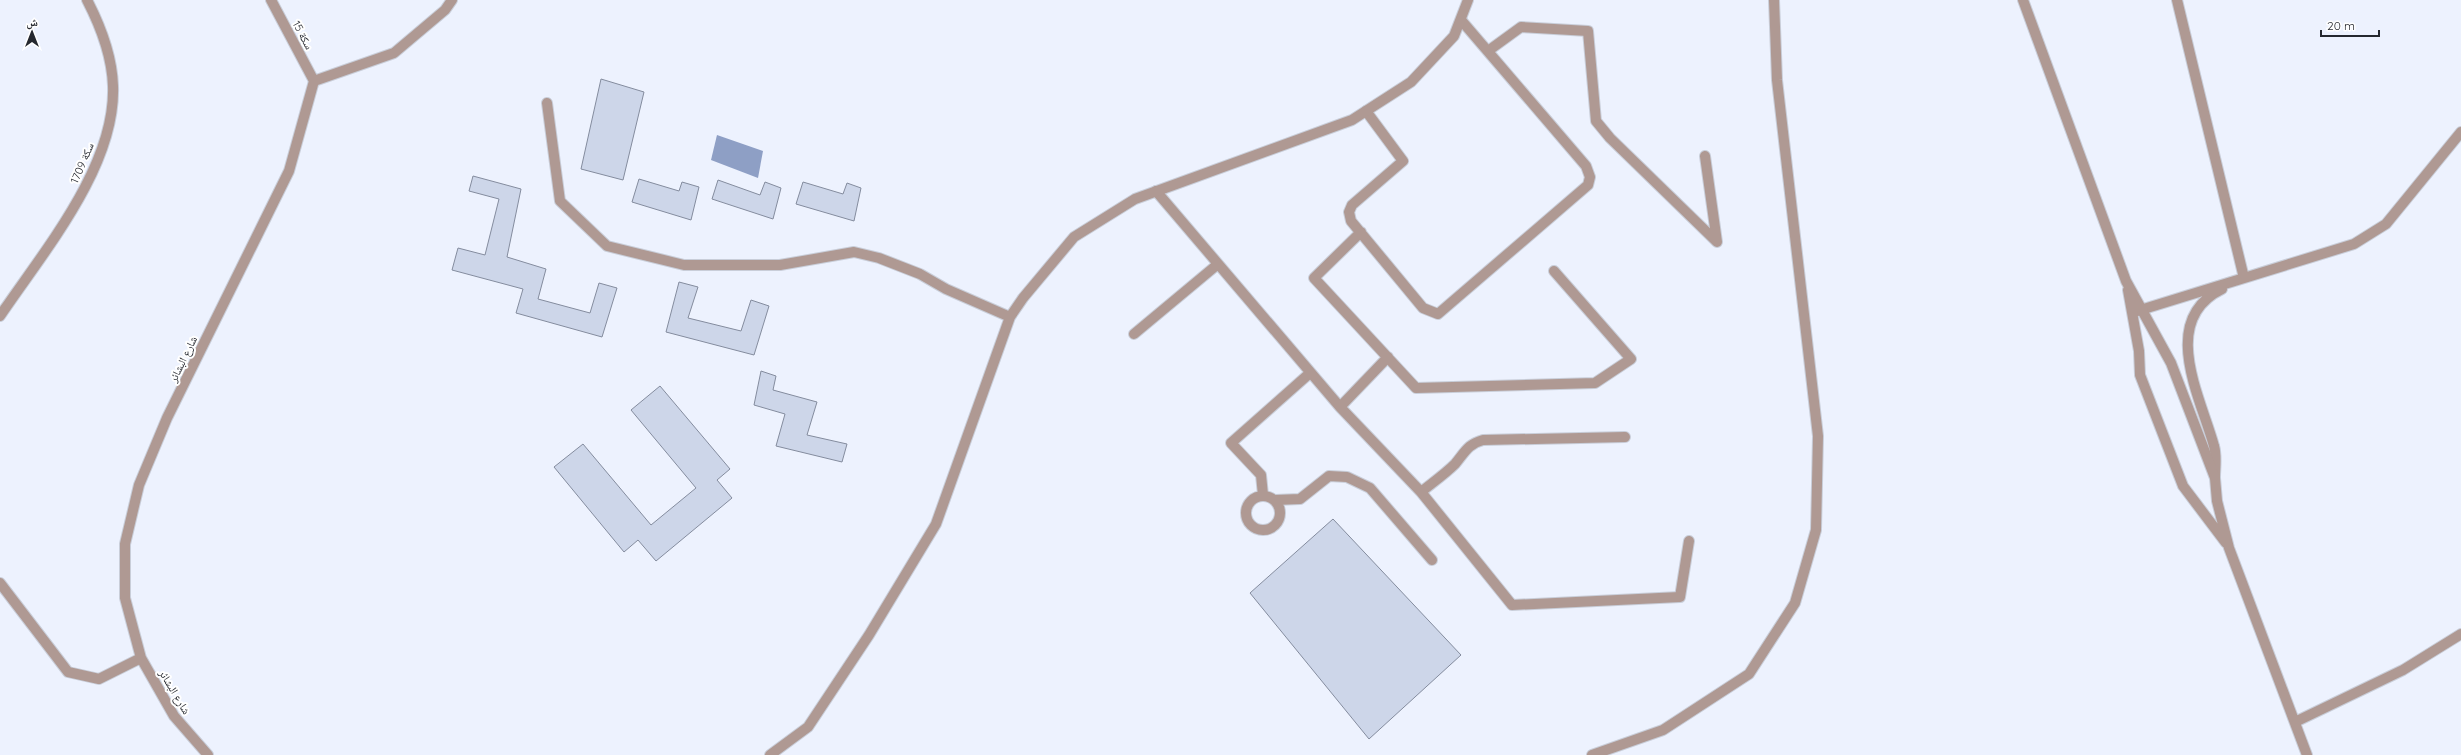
<svg xmlns="http://www.w3.org/2000/svg" width="2461" height="755" font-family="Quicksand,'Noto Naskh Arabic',sans-serif">
<style>
.water{fill:#8e9fc5}
.building{fill:#cdd6e9;stroke:#848c9e}
.lines{fill:none;stroke-linecap:round;stroke-linejoin:round}
.service-casing{stroke:#c9ced9;stroke-width:12}
.minor-casing{stroke:#c9ced9;stroke-width:12}
.tertiary-casing{stroke:#c9ced9;stroke-width:12}
.service{stroke:#af9993;stroke-width:10}
.minor{stroke:#af9993;stroke-width:10}
.tertiary{stroke:#af9993;stroke-width:10}
.labels{text-anchor:middle;dominant-baseline:central;stroke-width:4;stroke-linejoin:round;paint-order:stroke}
.street-label{font-size:11px;fill:#25282f;stroke:#fff}
</style>
<rect width="100%" height="100%" fill="#edf2fe"/>
<path class="water" d="M717 135 763 151 758 178 711 160Z"/>
<path class="building" d="M601 79 644 92 623 180 581 169Z
M473 176 521 189 507 257 546 269 538 299 590 313 599 283 617 288 602 337 516 313 523 289 452 270 458 248 485 255 499 199 469 191Z
M639 179 679 191 682 182 699 187 691 220 632 202Z
M718 180 760 195 765 182 781 188 773 219 712 199Z
M803 182 843 194 847 183 861 188 854 221 796 204Z
M679 282 698 287 688 318 741 331 751 300 769 306 754 355 666 332Z
M761 371 776 376 773 390 817 402 807 435 847 444 842 462 776 446 785 414 754 405Z
M660 386 730 469 717 480 732 498 656 561 638 540 624 552 554 467 583 444 651 525 696 488 631 410Z
M1333 519 1461 655 1369 739 1250 593Z"/>
<g class="lines">
<g class="service-casing">
<path id="service" d="M2177 0 2244 278
M1488 51 1521 27 1588 31 1596 121 1610 138 1717 242 1705 156
M1366 111 1403 161 1352 205 1349 212 1351 221 1423 308 1438 314 1588 185 1590 177 1586 166 1461 20
M1156 191 1340 407 1421 492 1512 605 1680 597 1689 541
M1361 232 1314 278 1416 388 1595 383 1631 359 1554 271
M2134 312 2354 244 2386 224 2461 132
M1134 334 1218 264
M1340 407 1388 357
M2215 477C2215 468 2217 456 2214 446 2201 398 2158 320 2222 289
M1421 492C1432 483 1445 474 1455 464 1465 452 1468 444 1483 440L1625 437
M1263 495 1261 475 1231 443 1310 373
M1246 513a17 17 0 1 1 34 0a17 17 0 1 1-34 0Z
M1275 500 1300 499 1329 476 1347 477 1370 488 1432 560"/>
</g>
<g class="minor-casing">
<path id="minor" d="M271 0 314 81
M314 81 394 53 445 10 452 0
M547 103 560 201 607 246 684 265H780L854 252 879 258 920 274 946 289 1010 317
M0 316C43 252 116 167 113 86 112 55 101 27 87 0
M0 583 68 672 99 679 141 658
M208 755 174 716 141 658 125 598V544L139 485 167 418 289 171 314 81
M770 755 808 727 869 635 936 524 1010 317 1023 298 1074 237 1135 199 1352 120 1411 82 1454 36 1468 0
M1592 755 1663 730 1749 674 1795 603 1816 530 1818 436 1777 80 1774 0"/>
</g>
<g class="tertiary-casing">
<path id="tertiary" d="M2023 0 2126 281 2171 363 2215 478 2217 501 2229 548 2307 755
M2128 290 2139 351 2140 375 2183 486 2226 543
M2295 722 2403 670 2461 634"/>
</g>
<use href="#service" class="service"/>
<use href="#minor" class="minor"/>
<use href="#tertiary" class="tertiary"/>
</g>
<g class="labels">
<g class="street-label">
<text transform="translate(303 35) rotate(62)">سكة 15</text>
<text transform="translate(82 163) rotate(-67)">سكة 1709</text>
<text transform="translate(183 359) rotate(-64)">شارع البشائر</text>
<text transform="translate(175 692) rotate(59)">شارع البشائر</text>
</g>
</g>
<g transform="translate(32 32)" stroke="#ffffff" stroke-width="3" paint-order="stroke">
<path d="M0-3L7 15L0 10L-7 15Z" fill="#25282f"/>
<text y="-6" font-size="11" font-weight="bold" text-anchor="middle" fill="#25282f">ش</text>
</g>
<path d="M2321 30v6h58v-6" fill="none" stroke="#25282f" stroke-width="2"/>
<text x="2327" y="30" font-size="12" fill="#25282f" stroke="#ffffff" stroke-width="3" paint-order="stroke">20 m</text>
</svg>
